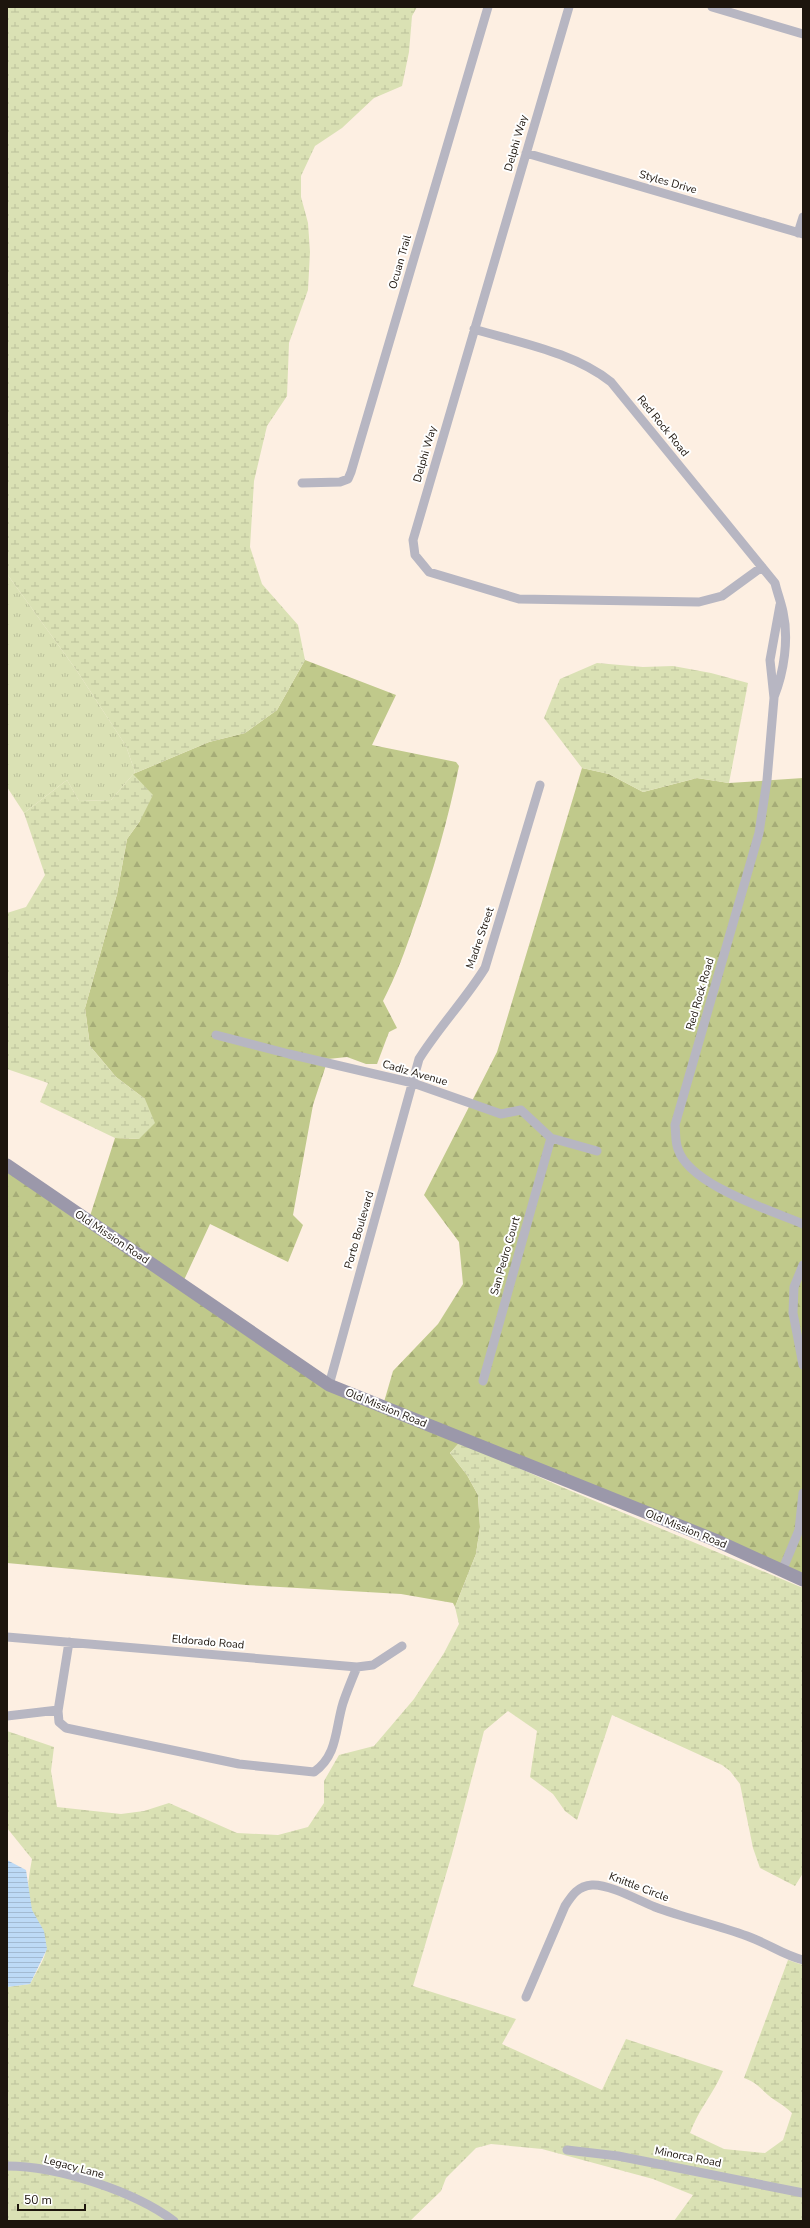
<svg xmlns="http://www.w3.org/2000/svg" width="810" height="2228" font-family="'Nunito Sans',sans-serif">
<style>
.grass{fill:url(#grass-tufts)}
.forest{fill:url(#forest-firs)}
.wetland{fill:url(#wetland-marsh)}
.water{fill:url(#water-rules)}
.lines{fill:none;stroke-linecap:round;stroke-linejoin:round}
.street{stroke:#b7b6c2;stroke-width:9}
.secondary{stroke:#9b98aa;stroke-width:13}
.labels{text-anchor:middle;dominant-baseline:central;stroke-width:4;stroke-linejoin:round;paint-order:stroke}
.street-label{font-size:11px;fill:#1d150d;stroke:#fff}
</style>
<defs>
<pattern id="grass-tufts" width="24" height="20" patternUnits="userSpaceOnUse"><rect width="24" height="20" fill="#dae1b4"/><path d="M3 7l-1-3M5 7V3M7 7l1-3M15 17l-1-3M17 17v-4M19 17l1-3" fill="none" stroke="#bbc09a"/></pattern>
<pattern id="forest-firs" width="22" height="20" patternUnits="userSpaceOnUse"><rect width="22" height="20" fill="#c0c98b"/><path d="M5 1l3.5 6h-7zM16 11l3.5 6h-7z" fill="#a5ac77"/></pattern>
<pattern id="wetland-marsh" width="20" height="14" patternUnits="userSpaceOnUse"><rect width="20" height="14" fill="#dae1b4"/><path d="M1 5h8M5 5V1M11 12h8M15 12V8" fill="none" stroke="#bbc09a"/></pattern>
<pattern id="water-rules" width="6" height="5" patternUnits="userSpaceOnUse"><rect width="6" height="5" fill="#bddaf6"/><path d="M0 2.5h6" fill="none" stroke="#a2bad2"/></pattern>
</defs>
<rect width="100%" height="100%" fill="#fdefe2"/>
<path class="grass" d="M7 574 77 671 126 746 135 772 111 800 79 801 67 780 24 813 7 787Z"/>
<path class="forest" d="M305 660 396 695 372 745 456 762 459 766C448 820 433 873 414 925 405 951 396 976 383 1001L397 1028 389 1032 377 1064H366L347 1057 328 1059 313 1105 293 1215 303 1225 288 1262 210 1224 184 1280 90 1216 115 1138 139 1139 145 1099 116 1077 90 1046 85 1008 117 894 127 839 140 821 133 774 209 742 245 733 277 710Z
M582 768 609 774 643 792 697 778 729 783 803 778V1575L384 1402 393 1371 438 1324 463 1284 459 1242 424 1195 497 1052Z
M7 1170 260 1345 460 1442 450 1453 467 1475 478 1495 480 1527 476 1554 455 1607 453 1603 401 1594 246 1585 7 1563Z"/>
<path class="wetland" d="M7 7H417L412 16 409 52 402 86 374 98 342 128 315 146 301 176V197L308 223 310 252 308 290 289 343 287 396 267 426 254 481 250 547 262 584 298 625 305 660 277 710 245 733 209 742 133 774 153 795 140 821 127 839 117 894 85 1008 90 1046 116 1077 145 1099 155 1123 139 1139 115 1138 40 1102 48 1083 7 1069V913L26 907 45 875 24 813 67 780 79 801 111 800 135 772 126 746 77 671 7 574Z
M597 663 643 667 673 666 711 673 748 683 729 783 697 778 643 792 609 774 582 768 544 718 560 679Z
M460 1442 564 1488 803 1588V1873L795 1886 760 1868 753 1848 740 1784 730 1771 722 1765 612 1715 577 1820 565 1811 553 1794 530 1777 537 1731 508 1711 484 1731 452 1854 413 1986 516 2019 502 2044 602 2090 626 2039 723 2071C714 2093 698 2110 690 2133L724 2149 765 2153 783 2140 792 2113C784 2105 775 2101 768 2095 758 2086 757 2083 744 2078L788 1960 803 1965V2221H674L693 2195 653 2179 542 2149 491 2144 476 2148 446 2178 441 2191 410 2221H7V1987L30 1984C34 1976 47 1956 46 1948 46 1933 39 1924 32 1911 25 1894 29 1876 32 1859L7 1828V1731L54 1747 51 1771 57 1807 121 1814 144 1811 169 1803 237 1833 278 1835 308 1827 324 1803V1781L339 1755 374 1746 414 1699 444 1653 459 1624 455 1607 476 1554 480 1527 478 1495 467 1475 450 1453Z"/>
<path class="water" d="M7 1860 26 1870 32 1910 44 1931 47 1949 30 1984 7 1987Z"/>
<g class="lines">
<path class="street" d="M569 7 413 540 415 555 429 572 519 599 699 602 722 596 762 567
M712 7 803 34
M526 153 803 234
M798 233 803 217
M474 329C520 343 573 352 611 382L775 583C777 592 781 602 783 612 789 639 784 672 774 697
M302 483 340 482 348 479 351 472 488 7
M780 605 770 660 774 698 767 780 759 833 675 1125C676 1132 675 1142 678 1149 689 1185 770 1210 803 1224
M216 1035 289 1054 413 1083 501 1114 521 1110 551 1138 597 1151
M803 1265 794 1287 793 1313 803 1365
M483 1381 551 1138
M329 1385 419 1059C439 1027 465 1000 485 968L540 785
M782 1571 799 1530 803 1493
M7 1637 357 1667 373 1665 402 1646
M69 1642 58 1711 59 1722 66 1728 239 1764 314 1772C338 1755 335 1729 343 1703 347 1691 352 1679 357 1667
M7 1716 58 1710
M526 1997 565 1906C572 1895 578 1886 592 1885 609 1884 638 1900 655 1907 685 1918 717 1925 747 1936 767 1943 783 1955 803 1960
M567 2150 618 2156 803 2193
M7 2166C57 2166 134 2191 174 2221"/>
<path class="secondary" d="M7 1165 329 1385 715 1540 803 1580"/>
</g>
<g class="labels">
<g class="street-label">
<text transform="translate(516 143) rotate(-74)">Delphi Way</text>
<text transform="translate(668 182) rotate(16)">Styles Drive</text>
<text transform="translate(400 262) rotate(-74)">Ocuan Trail</text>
<text transform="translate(663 426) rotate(51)">Red Rock Road</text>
<text transform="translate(425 454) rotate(-74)">Delphi Way</text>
<text transform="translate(480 938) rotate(-71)">Madre Street</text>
<text transform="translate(700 994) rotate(-74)">Red Rock Road</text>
<text transform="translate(415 1073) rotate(16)">Cadiz Avenue</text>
<text transform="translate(359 1230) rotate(-74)">Porto Boulevard</text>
<text transform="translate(112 1237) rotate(34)">Old Mission Road</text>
<text transform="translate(505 1256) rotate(-74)">San Pedro Court</text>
<text transform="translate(386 1408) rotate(22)">Old Mission Road</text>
<text transform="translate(686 1529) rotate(22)">Old Mission Road</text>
<text transform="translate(208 1642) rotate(5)">Eldorado Road</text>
<text transform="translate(639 1887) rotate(21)">Knittle Circle</text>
<text transform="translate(688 2157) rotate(11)">Minorca Road</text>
<text transform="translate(74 2167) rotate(15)">Legacy Lane</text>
</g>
</g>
<rect width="810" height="2228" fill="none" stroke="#1d150d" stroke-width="16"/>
<path d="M18 2204v6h67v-6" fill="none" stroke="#1d150d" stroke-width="2"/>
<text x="24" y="2204" font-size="12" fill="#1d150d" stroke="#ffffff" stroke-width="3" paint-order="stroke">50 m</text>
</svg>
